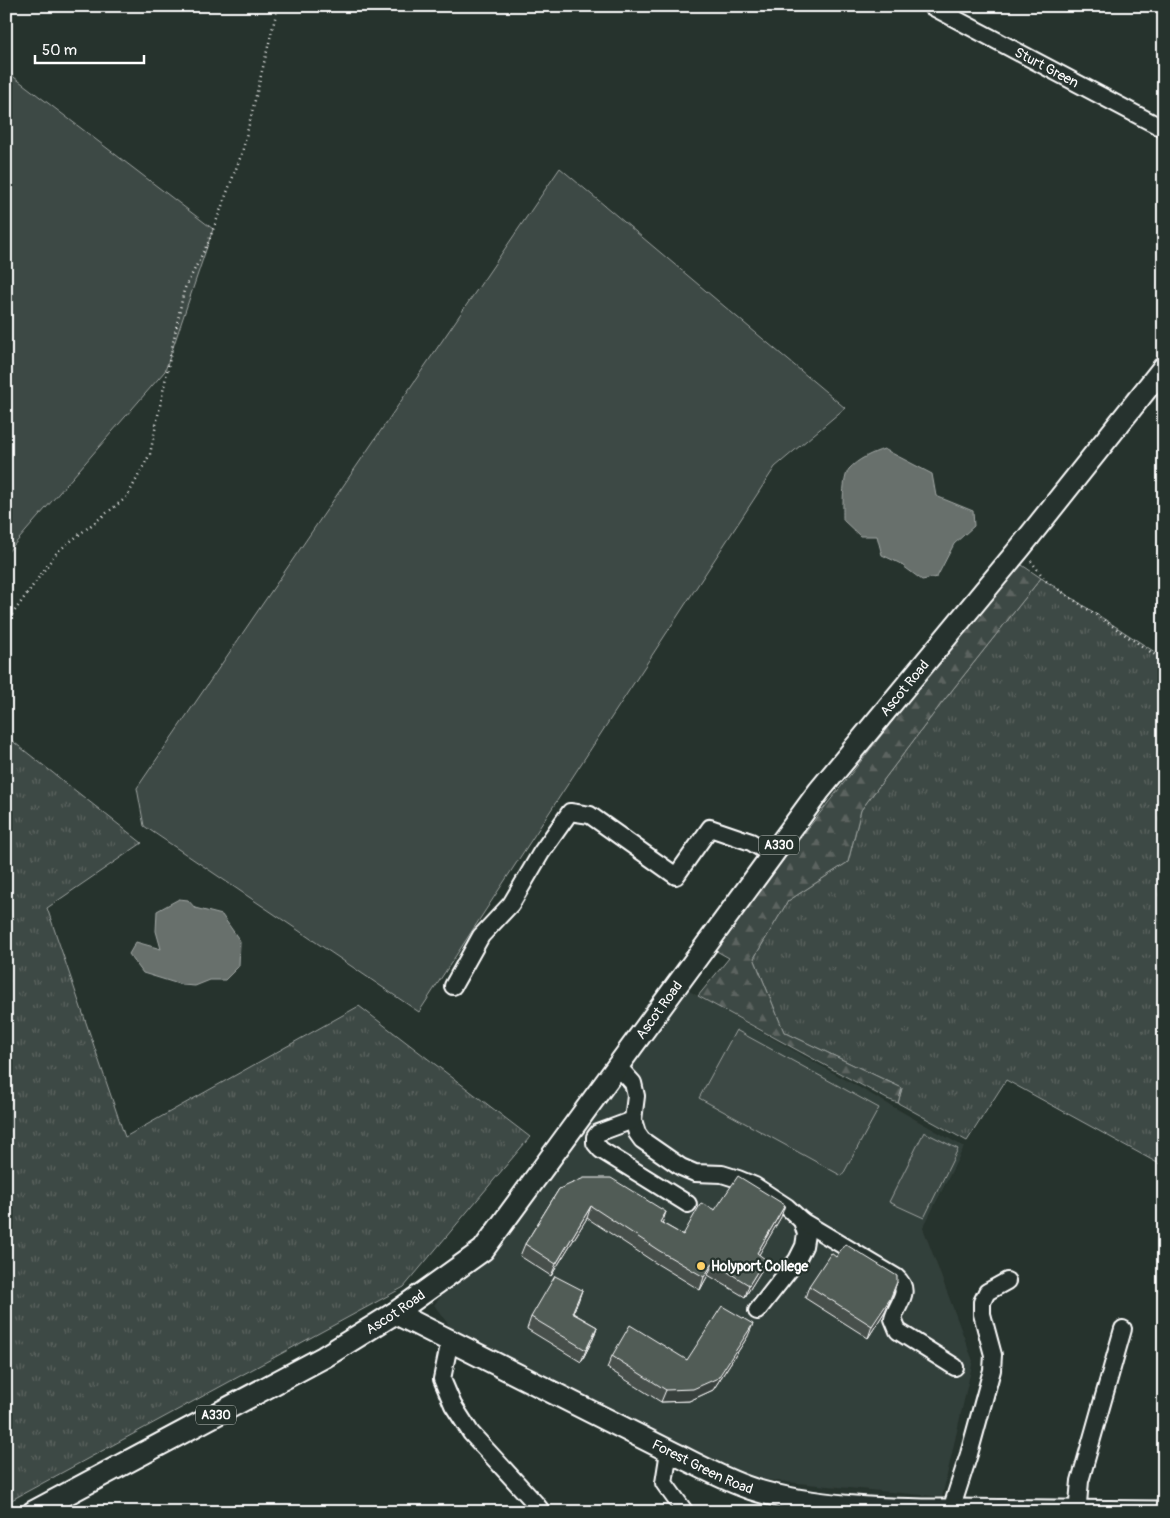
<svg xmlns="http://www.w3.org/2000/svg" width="1170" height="1518" font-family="Pangolin,sans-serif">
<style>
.built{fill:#333f3a}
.grass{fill:url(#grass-tufts);stroke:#9ea4a2}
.forest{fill:url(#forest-firs);stroke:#9ea4a2}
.pitch{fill:#3e4944;stroke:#9ea4a2}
.water{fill:#67706c;stroke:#a4a9a7}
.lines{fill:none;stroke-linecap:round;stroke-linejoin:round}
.minor-casing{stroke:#fff;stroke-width:20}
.major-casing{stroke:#fff;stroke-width:25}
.path{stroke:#fff;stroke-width:2.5;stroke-dasharray:1 4;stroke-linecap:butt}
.minor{stroke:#26332d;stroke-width:16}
.major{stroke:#26332d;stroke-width:21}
.wall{fill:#464f4b;stroke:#fff}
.shaded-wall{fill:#39403d;stroke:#fff}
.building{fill:#515c57;stroke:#fff}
.poi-dot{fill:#ffd166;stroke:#26332d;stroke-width:2}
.labels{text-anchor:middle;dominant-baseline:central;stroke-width:4.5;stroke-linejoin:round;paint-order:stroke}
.shield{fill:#26332d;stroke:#bec2c0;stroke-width:1}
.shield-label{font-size:12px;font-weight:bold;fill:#fff}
.street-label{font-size:14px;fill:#fff;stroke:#26332d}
.poi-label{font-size:14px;font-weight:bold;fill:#fff;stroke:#26332d;text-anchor:start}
</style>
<defs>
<pattern id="grass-tufts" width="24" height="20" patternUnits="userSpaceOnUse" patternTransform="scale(1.25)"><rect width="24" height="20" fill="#3e4944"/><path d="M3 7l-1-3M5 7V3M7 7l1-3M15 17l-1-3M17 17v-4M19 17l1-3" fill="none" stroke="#5b6460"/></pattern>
<pattern id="forest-firs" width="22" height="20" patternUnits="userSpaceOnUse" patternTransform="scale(1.25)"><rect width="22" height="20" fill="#3e4944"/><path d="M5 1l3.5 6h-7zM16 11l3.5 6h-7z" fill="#5b6460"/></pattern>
</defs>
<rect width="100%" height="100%" fill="#26332d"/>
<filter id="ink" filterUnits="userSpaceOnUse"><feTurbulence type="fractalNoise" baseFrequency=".02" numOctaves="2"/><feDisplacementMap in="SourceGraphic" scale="10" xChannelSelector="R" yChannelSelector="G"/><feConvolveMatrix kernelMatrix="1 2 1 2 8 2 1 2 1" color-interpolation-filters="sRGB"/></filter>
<g filter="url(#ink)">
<path class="built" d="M682 987 964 1147 923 1228 973 1361 942 1497 726 1476 453 1331 434 1305Z"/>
<path class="grass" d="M1041 578 1164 658V1164L1163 1166 1006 1080 967 1141 898 1103 902 1088 784 1032 754 958 788 901 848 862 861 810 938 708Z
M6 736 142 843 47 908 125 1137 359 1006 530 1137 404 1287 6 1503Z"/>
<path class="forest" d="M1016 561 1041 578 938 708 861 810 848 862 788 901 754 958 784 1032 902 1088 898 1103 887 1099 698 996 729 958 713 949 891 723Z"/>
<path class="pitch" d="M6 71 213 229 165 371 6 554Z
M560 168 845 408 775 467 419 1012 144 826 137 788Z
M736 1030 879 1108 842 1176 699 1098Z
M924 1132 958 1149 924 1218 889 1202Z"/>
<path class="water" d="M884 449 932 474 936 496 973 511 974 526 954 544 937 577 922 580 899 563 882 555 877 536H860L843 520C843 508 842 478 849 469 858 459 872 453 884 449Z
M179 899 188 900 195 908 222 915 240 941 239 966 225 980H210L195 986 182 985 143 973 129 954 136 942 161 949 156 931 157 911Z"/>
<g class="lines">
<g class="minor-casing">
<g id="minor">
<path id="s1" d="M931 6 1164 129"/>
<path d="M453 986 481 936 511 904 541 853 570 812 590 815 676 876 710 828 751 842 772 855"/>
<path d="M617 1067 623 1072 633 1083 636 1096 633 1120 637 1133 642 1140 681 1167 695 1173 722 1174 738 1179 755 1186 787 1207 802 1221 806 1234 804 1246 797 1260 757 1311"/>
<path d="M633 1120 598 1133 595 1137V1143L601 1150 688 1204"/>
<path d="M802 1221 896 1277C913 1292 897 1303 893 1319L898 1331 955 1367"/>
<path d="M450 1340 442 1379 453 1405 471 1433 535 1503 542 1512"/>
<path d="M669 1451 664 1483 685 1512"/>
<path d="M951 1510 969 1454 992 1370 993 1355 982 1314V1302L987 1292 1007 1281"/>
<path d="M1074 1510 1078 1503 1080 1481 1123 1329"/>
</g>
</g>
<g class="major-casing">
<g id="major">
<path id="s2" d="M395 1313 669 1451C696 1464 724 1480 752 1489 812 1508 889 1510 952 1510 1021 1511 1091 1511 1160 1512"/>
<path id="s3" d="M33 1512 324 1357 395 1313 483 1250 819 791 1020 548 1164 367"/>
</g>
</g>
<path class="path" d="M1031 561 1046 581 1164 661
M6 623 57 552 127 497 150 454 184 290 208 243 242 153 278 6"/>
<use href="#minor" class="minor"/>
<use href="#major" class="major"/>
</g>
<path class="wall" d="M559 1189 662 1223 683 1235 715 1210 781 1217 759 1254 761 1271 745 1297 708 1275 700 1290 654 1262 587 1218 551 1276 520 1256 525 1244Z
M836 1257 897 1282 893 1294 885 1311 868 1338 805 1298 809 1286Z
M582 1290 573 1313 597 1327 593 1339 581 1362 527 1329 531 1317Z
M748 1336 713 1390 689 1401 661 1402 607 1368 612 1356 687 1360Z"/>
<path class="shaded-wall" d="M785 1205 781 1217 753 1265 757 1253Z
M591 1206 587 1218 551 1276 556 1264Z
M666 1212 662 1224 660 1222Z
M765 1259 761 1271 745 1297 749 1285Z
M713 1263 708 1275 700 1290 704 1277Z
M897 1282 893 1294 885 1311 868 1338 872 1326Z
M582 1290 578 1302 567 1325 572 1313Z
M753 1324 748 1336 713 1390 689 1401 661 1402 666 1390Z
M597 1327 593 1339 581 1362 586 1350Z"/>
<path class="building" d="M738 1176 785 1205 757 1253 765 1259 749 1285 713 1263 704 1277 658 1250 591 1206 556 1264 525 1244 559 1189 584 1178H611L666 1212 660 1222 683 1235 701 1203 715 1210Z
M845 1244 897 1276V1282L890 1299 872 1326 809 1286 831 1253 836 1257Z
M555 1276 582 1290 572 1313 597 1327 586 1350 531 1317Z
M722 1306 753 1324 718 1378 693 1389 666 1390 612 1356 630 1325 687 1360Z"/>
</g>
<circle class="poi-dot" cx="701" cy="1266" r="5"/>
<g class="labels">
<g class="shield">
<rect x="759" y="835.5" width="40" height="19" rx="4"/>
<rect x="196" y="1405.5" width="40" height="19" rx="4"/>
</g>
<g class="shield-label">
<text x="779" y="845">A330</text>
<text x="216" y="1415">A330</text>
</g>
<g class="street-label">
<text stroke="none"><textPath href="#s1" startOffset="131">Sturt Green</textPath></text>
<text stroke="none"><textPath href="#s3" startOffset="1224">Ascot Road</textPath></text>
<text stroke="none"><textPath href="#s3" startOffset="819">Ascot Road</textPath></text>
<text stroke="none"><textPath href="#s3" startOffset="414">Ascot Road</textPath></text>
<text stroke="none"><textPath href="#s2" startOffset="344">Forest Green Road</textPath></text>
</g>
<g class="poi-label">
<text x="711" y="1266">Holyport College</text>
</g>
</g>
<rect width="1170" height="1518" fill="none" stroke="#26332d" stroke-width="25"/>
<rect x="12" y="12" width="1145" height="1493" fill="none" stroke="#fff" stroke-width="2" filter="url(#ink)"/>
<path d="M35 55v8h109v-8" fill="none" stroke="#ffffff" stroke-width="2.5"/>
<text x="42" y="55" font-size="15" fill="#ffffff" stroke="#26332d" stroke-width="4" paint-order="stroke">50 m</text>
</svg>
